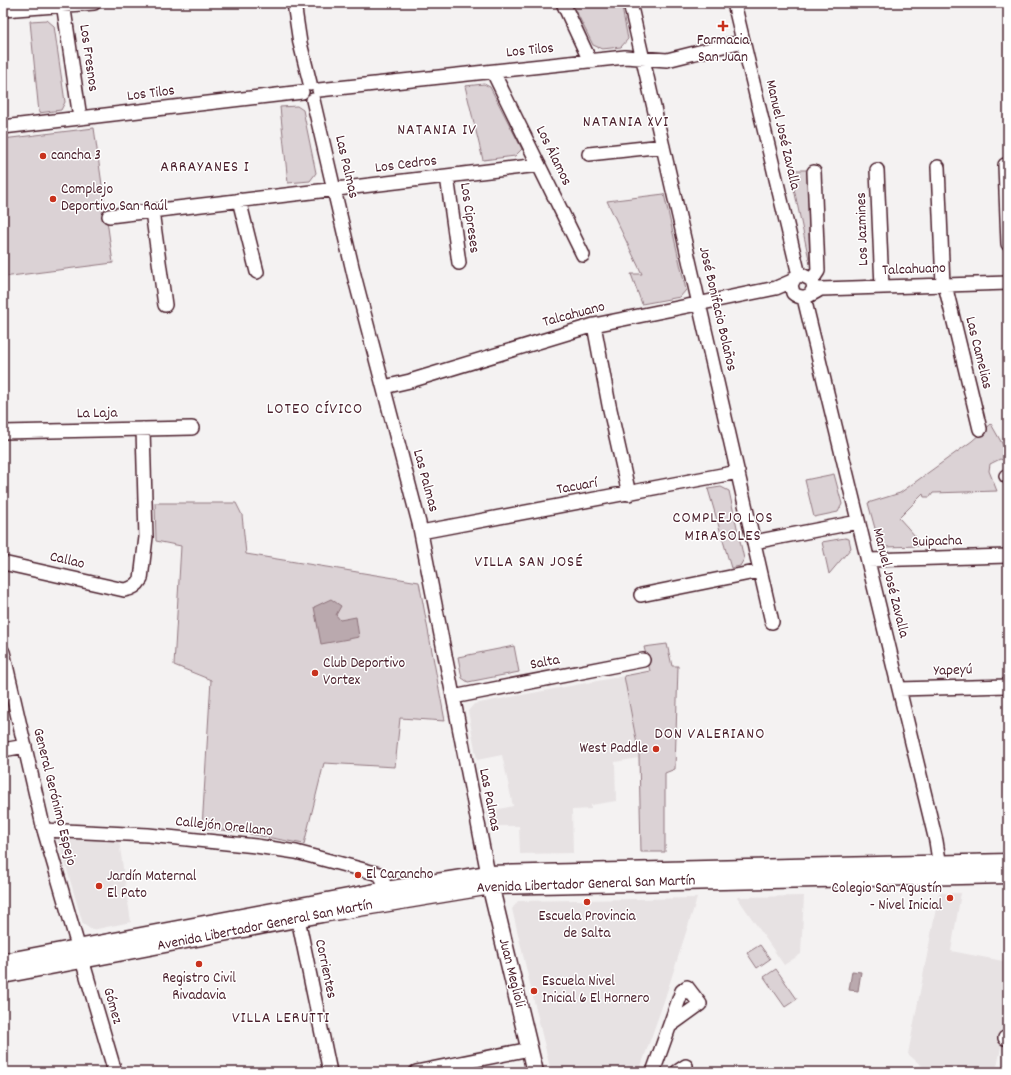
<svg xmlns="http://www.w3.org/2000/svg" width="1011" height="1075" font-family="Dekko,sans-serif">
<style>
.built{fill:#e7e2e3}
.green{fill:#dbd2d5;stroke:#927880}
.water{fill:#baa9ae;stroke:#8d727a}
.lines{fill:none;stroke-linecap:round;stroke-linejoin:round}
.minor-casing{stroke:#4a1f2b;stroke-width:16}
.major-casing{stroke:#4a1f2b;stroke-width:19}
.minor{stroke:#fff;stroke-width:13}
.major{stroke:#fff;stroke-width:16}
.poi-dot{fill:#c8321e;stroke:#fff;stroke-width:1.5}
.labels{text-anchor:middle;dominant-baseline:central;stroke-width:3;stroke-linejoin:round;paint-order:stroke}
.poi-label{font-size:15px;fill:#4a1f2b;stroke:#fff;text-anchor:start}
.street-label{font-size:15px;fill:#4a1f2b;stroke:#fff}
.neighbourhood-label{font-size:16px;letter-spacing:1px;fill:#4a1f2b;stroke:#fff}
</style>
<rect width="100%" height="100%" fill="#f4f2f2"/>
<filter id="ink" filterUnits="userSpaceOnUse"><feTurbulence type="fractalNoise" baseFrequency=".025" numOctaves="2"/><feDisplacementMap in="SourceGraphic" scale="8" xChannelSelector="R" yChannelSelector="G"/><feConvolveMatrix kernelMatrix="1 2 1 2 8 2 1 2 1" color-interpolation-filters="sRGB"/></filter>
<g filter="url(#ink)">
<path class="built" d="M624 676 639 758 615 762 616 801 591 805V809L572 810 573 853 520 854 519 826H490L487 812 513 806 502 755 477 760 468 711 474 704Z
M57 836 119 841 131 922 92 930 83 924Z
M939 893H961L951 951 1008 962V1013L996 1072H929L908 1054Z
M804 896 801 954 784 965 737 897Z
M697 898 664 1001 639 1072H551L512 909 518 901Z"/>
<path class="green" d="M572 3H621L628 39 621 47 602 49 593 45Z
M47 20 54 26 65 102 61 110 39 113 30 21Z
M484 84 490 87 522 149 515 156 483 160 465 86Z
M297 106 303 110 316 173 310 181 288 183 280 107Z
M94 128 113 263 3 277V139Z
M790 170H807L810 264Z
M664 194 686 290 680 297 642 304 631 274H642L607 201Z
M991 424 1008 454V462L1000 459 990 464 989 471 997 491 933 493 930 497H924L923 494 899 518 916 537 920 546 886 547 879 543 868 503 900 493 972 441Z
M834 474 842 504 838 512 814 517 805 480Z
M721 487 729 491 744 559 740 566 731 568 708 489Z
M155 503H236L242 515 246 554 419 582 445 721 400 718 395 767 324 763 304 844 239 832 202 828 211 680 174 665 181 546 156 541Z
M845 538 849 539 851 548 829 574 822 542Z
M667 644 672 666H678L675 769 665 773V852H641L639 755 624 676 650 671 644 647Z
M514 646 519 672 468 682 462 678 458 657Z
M760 945 770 959 757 968 747 953Z
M776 969 797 999 785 1007 764 977Z"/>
<path class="water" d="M331 599 341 606 336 615 340 620 356 617 359 637 321 644 314 607Z
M852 971 861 972 858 991 849 990Z"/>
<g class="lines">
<g class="minor-casing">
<path id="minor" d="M63 3 80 118
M294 3 300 43 310 83
M563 3 590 61
M630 3 772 622
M734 3 799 275
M3 10 94 3
M493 72 583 255
M319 90 625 57 667 60 743 41
M313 100 354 275 419 523 488 874
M3 127 302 92
M589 154 663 146
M1005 165 1008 244
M938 167 943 285
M877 170 882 287
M447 176 459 263
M239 200 257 272
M152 211 165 305
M109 216 539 165
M812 280 818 271 814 172
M945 285 980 429
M810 295 814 288 812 280 802 275 795 277 791 285 793 293C803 302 811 294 821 289L1008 283
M804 298 936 841 941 873
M594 325 609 405 629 494
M384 387 410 381 594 325 776 288 792 281
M3 432 192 428
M1006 476 1008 477
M421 532 738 472
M754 542 858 522
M868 560 1008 556
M3 563 124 590C132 589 137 586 141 579L146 537 143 429
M641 595 760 571
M3 652 44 830 115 1072
M899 689 1008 686
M453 697 643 660
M3 750 25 746
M44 830 148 835 256 846 296 852 379 874 382 878 386 890
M296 909 330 1072
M1005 1038 1008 1037
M416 1072 530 1049
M653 1072 682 991 687 987 700 1004 671 1025
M677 1072 686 1066"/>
</g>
<g class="major-casing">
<path id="major" d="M488 876 535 1072
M3 962 386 890 488 874 1008 862
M3 975 322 914 491 886 1008 875"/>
</g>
<use href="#minor" class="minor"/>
<use href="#major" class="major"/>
</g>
</g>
<g class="poi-dot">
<path d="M721 20h4v4h4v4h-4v4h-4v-4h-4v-4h4z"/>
<circle cx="43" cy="156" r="4"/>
<circle cx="53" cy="199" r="4"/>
<circle cx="315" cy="673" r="4"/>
<circle cx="656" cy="749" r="4"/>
<circle cx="358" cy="875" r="4"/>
<circle cx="99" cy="886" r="4"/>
<circle cx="950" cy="898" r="4"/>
<circle cx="587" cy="902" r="4"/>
<circle cx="199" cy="964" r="4"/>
<circle cx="534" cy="991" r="4"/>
</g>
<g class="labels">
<g class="poi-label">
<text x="723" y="41" text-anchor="middle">Farmacia<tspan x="723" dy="17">San Juan</tspan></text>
<text x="51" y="156">cancha 3</text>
<text x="61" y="190">Complejo<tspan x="61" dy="17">Deportivo San Raúl</tspan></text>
<text x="323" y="664">Club Deportivo<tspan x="323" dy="17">Vortex</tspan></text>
<text x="648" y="749" text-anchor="end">West Paddle</text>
<text x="366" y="875">El Carancho</text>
<text x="107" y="877">Jardín Maternal<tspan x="107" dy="17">El Pato</tspan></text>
<text x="942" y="889" text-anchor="end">Colegio San Agustín<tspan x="942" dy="17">- Nivel Inicial</tspan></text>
<text x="587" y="917" text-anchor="middle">Escuela Provincia<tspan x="587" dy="17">de Salta</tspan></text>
<text x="199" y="979" text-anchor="middle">Registro Civil<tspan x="199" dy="17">Rivadavia</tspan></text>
<text x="542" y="982">Escuela Nivel<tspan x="542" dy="17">Inicial 6 El Hornero</tspan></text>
</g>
<g class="street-label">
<text transform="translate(530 51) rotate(-6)">Los Tilos</text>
<text transform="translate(88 58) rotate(82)">Los Fresnos</text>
<text transform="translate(151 94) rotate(-7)">Los Tilos</text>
<text transform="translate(782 135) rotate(77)">Manuel José Zavalla</text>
<text transform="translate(553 156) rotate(64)">Los Álamos</text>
<text transform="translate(406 165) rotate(-7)">Los Cedros</text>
<text transform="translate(346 167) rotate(77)">Las Palmas</text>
<text transform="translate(469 218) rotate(82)">Los Cipreses</text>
<text transform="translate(863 229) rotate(-92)">Los Jazmines</text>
<text transform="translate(914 270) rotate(-2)">Talcahuano</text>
<text transform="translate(717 309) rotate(77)">José Bonifacio Bolaños</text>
<text transform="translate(574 315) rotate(-15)">Talcahuano</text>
<text transform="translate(978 353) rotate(76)">Las Camelias</text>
<text transform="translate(97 414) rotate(-1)">La Laja</text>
<text transform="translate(425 481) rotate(75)">Las Palmas</text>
<text transform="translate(577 487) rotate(-10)">Tacuarí</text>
<text transform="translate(937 542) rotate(-2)">Suipacha</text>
<text transform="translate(67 561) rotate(13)">Callao</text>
<text transform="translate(890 583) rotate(76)">Manuel José Zavalla</text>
<text transform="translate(545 663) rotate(-11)">Salta</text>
<text transform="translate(953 671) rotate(-2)">Yapeyú</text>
<text transform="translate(54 797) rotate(76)">General Gerónimo Espejo</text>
<text transform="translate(489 800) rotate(79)">Las Palmas</text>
<text transform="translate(224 827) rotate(6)">Callejón Orellano</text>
<text transform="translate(586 885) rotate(-2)">Avenida Libertador General San Martín</text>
<text transform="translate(265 926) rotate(-11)">Avenida Libertador General San Martín</text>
<text transform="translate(325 969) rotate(78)">Corrientes</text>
<text transform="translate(511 973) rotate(76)">Juan Meglioli</text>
<text transform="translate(112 1006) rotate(74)">Gómez</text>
</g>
<g class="neighbourhood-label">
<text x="626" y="122">NATANIA XVI</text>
<text x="437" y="130">NATANIA IV</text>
<text x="205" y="167">ARRAYANES I</text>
<text x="315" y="409">LOTEO CÍVICO</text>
<text x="723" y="518">COMPLEJO LOS<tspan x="723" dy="18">MIRASOLES</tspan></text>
<text x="529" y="562">VILLA SAN JOSÉ</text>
<text x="710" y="734">DON VALERIANO</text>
<text x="281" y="1018">VILLA LERUTTI</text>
</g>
</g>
<rect width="1011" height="1075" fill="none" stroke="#fff" stroke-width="16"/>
<rect x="8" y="8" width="995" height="1059" fill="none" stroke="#4a1f2b" stroke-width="1.5" filter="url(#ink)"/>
</svg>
